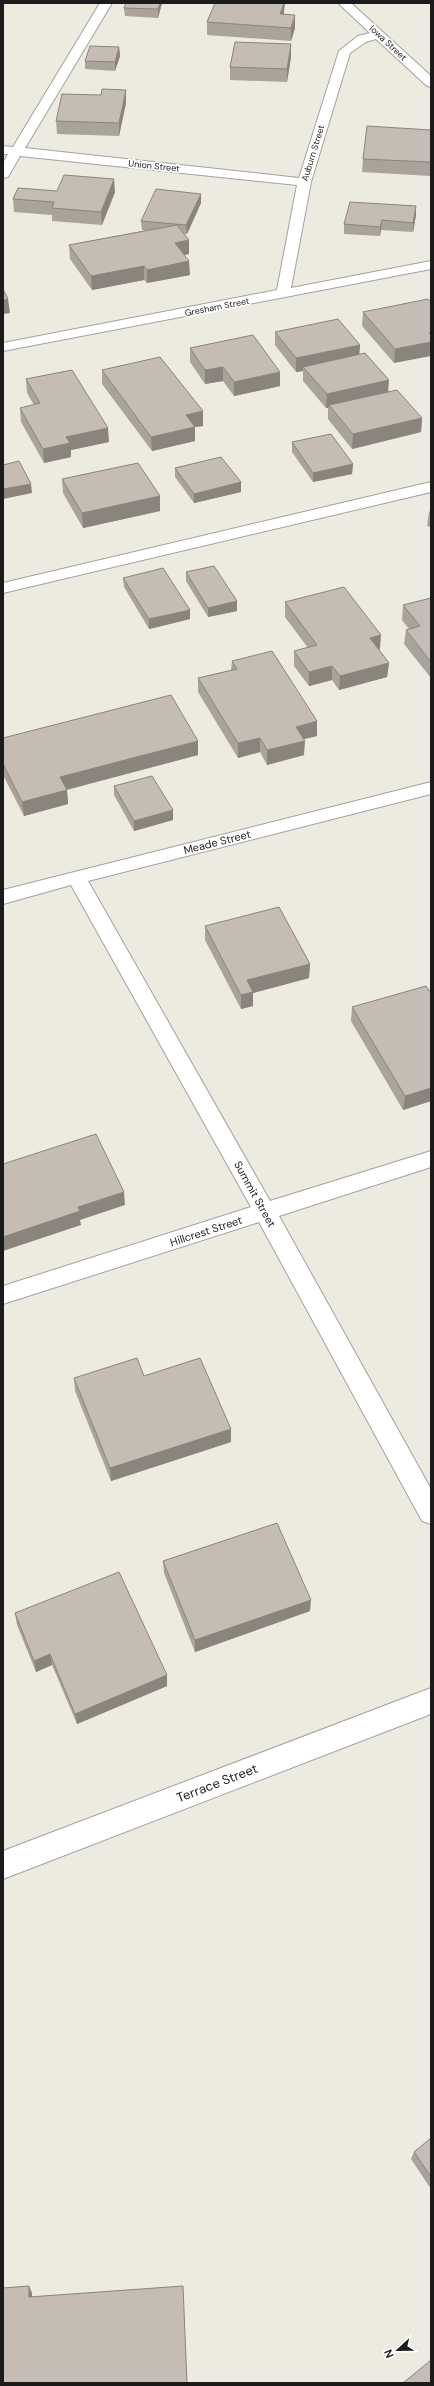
<svg xmlns="http://www.w3.org/2000/svg" width="434" height="2386" font-family="'DM Sans',sans-serif">
<style>
.lines{fill:none;stroke-linecap:round;stroke-linejoin:round}
.minor-casing{stroke:#a2a2a2;stroke-width:2}
.minor{fill:#fff;fill-rule:evenodd}
.wall{fill:#a9a39a}
.shaded-wall{fill:#8a847d}
.building{fill:#c5bdb3;stroke:#8a847d}
.labels{text-anchor:middle;dominant-baseline:central;stroke-width:3.5;stroke-linejoin:round;paint-order:stroke}
.far-street-label{font-size:9px;fill:#1b1b1b;stroke:#fff}
.street-label{font-size:11px;fill:#1b1b1b;stroke:#fff}
.near-street-label{font-size:13px;fill:#1b1b1b;stroke:#fff}
</style>
<rect width="100%" height="100%" fill="#edeadf"/>
<g class="lines">
<g class="minor-casing">
<path id="minor" d="M100 3H112L25 148 299 178 339 51 358 36 370 33 338 3H351L431 76V87L427 86 376 39 366 42 350 53 311 182 291 288 431 261V269L3 351V343L277 290 297 185 20 156 8 177 3 178V163L8 154H3V146L13 147Z
M431 482V492L3 593V583Z
M431 782V794L88 881 270 1201 431 1151V1167L279 1216 431 1489V1524L422 1521 259 1222 3 1304V1286L251 1207 71 885 3 904V890Z
M431 1688V1714L3 1879V1851Z"/>
</g>
<use href="#minor" class="minor"/>
</g>
<path class="wall" d="M126 3H162L158 18 125 16 124 8Z
M284 12V15L295 28 291 41 207 35V22Z
M119 47 120 56 115 71 85 69V61Z
M291 57 287 82 230 80V67Z
M126 90V103L119 136 57 134 56 121Z
M431 130V176L362 172 363 159Z
M57 191 115 192 102 225 52 221V215L14 212 13 199Z
M201 194V203L187 234H184L189 240V254L184 255 190 275 147 283 144 280 92 290 70 259 69 245 147 230H142L141 221Z
M416 206V215L413 232 381 230 380 236 344 234V224Z
M428 299 394 363 362 326 363 312Z
M275 332 360 345 359 354 389 392 422 418 421 432 352 449 328 419V408H326L303 381V371L296 372 275 345Z
M190 348 280 386 234 396 223 381 205 384 190 362Z
M102 370 203 426 195 427V441L152 451 102 384Z
M26 379 109 442 71 450V457L44 463 21 422 20 408 34 405 27 393Z
M292 442 353 464 352 474 313 482 292 452Z
M175 468 241 482V492L194 503 175 477Z
M62 479 160 496V511L83 528 63 493Z
M431 509V527L427 526 429 512Z
M186 572 237 601V611L208 617 186 581Z
M123 578 190 619 149 629 124 587Z
M431 598V678L404 644 406 630 409 629 402 620 403 605Z
M285 602 380 649 379 650 389 663 387 677 339 690 332 680 309 686 294 666V651L308 648 285 617Z
M232 661 317 736 304 739V755L267 765 260 752 238 758 198 692V678L231 670Z
M3 738 198 755 67 790 68 804 24 816 3 775Z
M114 786 173 810V820L134 831 114 795Z
M205 926 310 964 309 978 253 993V1006L241 1009 205 940Z
M431 993V1101L403 1110 351 1021 352 1007Z
M144 1376 231 1442 111 1481 75 1391 74 1378Z
M163 1561 310 1611 195 1652 164 1573Z
M15 1613 167 1686 77 1724 52 1665 36 1672 17 1625Z
M431 2138V2189L411 2159 414 2152Z"/>
<path class="shaded-wall" d="M160 3H162L158 18V9Z
M284 3H285L284 12 280 27V14Z
M295 15V28L291 41V28Z
M291 44V57L287 82V69Z
M119 47 120 56 115 71V62Z
M126 90V103L119 136V123Z
M114 179 115 192 102 225 101 212Z
M201 194V203L187 234 186 225Z
M416 206V215L413 232V223Z
M382 220 381 230 380 236V227Z
M189 240V254L175 257V243Z
M189 261 190 275 147 283V270Z
M144 266V280L92 290 91 276Z
M8 299 10 313 3 314V300Z
M429 333H431V356L394 363 395 349Z
M360 345 359 359 303 367V371L296 372V358Z
M223 367V381L205 384V370Z
M280 372V386L234 396V382Z
M389 380 388 394 329 405 328 408H326L327 394Z
M203 411V426L195 427V441L152 451 151 437 186 415Z
M422 418 421 432 352 449 353 434Z
M108 428 109 442 71 450V457L44 463 43 449 66 437Z
M353 464 352 474 313 482V473Z
M241 482V492L194 503V494Z
M31 484 32 493 3 499V489Z
M160 496V511L83 528 82 513Z
M237 601V611L208 617V608Z
M190 610V619L149 629V619Z
M381 635 380 649 369 653 370 638Z
M389 663 387 677 339 690 340 676Z
M332 666V680L309 686V672Z
M317 721V736L295 741 296 727Z
M260 738V752L238 758V743Z
M198 741V755L61 791 60 777Z
M305 741 304 755 267 765V750Z
M67 790 68 804 24 816 22 802Z
M173 810V820L134 831V821Z
M310 964 309 978 253 993V1006L241 1009V995L247 980Z
M431 1088V1101L403 1110 405 1096Z
M124 1192 125 1205 80 1220 81 1225 3 1251V1237L78 1207Z
M231 1429V1442L111 1481 110 1468Z
M311 1600 310 1611 195 1652V1640Z
M50 1654 52 1665 36 1672 34 1661Z
M167 1675V1686L77 1724 75 1714Z
M29 2286 32 2293V2303L29 2297Z"/>
<path class="building" d="M126 3H160L158 9 124 8Z
M215 3H284L280 14 295 15 291 28 207 22Z
M235 42 291 44 287 69 230 67Z
M90 46 119 47 115 62 85 61Z
M102 89 126 90 119 123 56 121 62 94 101 95Z
M367 126 431 130V162L363 159Z
M64 175 114 179 101 212 52 208 54 202 13 199 18 188 57 191Z
M156 189 201 194 186 225 141 221Z
M350 202 416 206 413 223 382 220 380 227 344 224Z
M177 225 189 240 175 243 189 261 147 270 144 266 91 276 69 245Z
M3 289 8 299 3 300Z
M428 299 431 302V333H429L431 335V342L395 349 363 312Z
M338 319 360 345 296 358 275 332Z
M253 335 280 372 234 382 223 367 205 370 190 348Z
M365 353 389 380 327 394 303 367Z
M160 357 203 411 186 415 195 427 151 437 102 370Z
M72 370 108 428 66 437 70 443 43 449 20 408 40 403 26 379Z
M397 390 422 418 353 434 329 405Z
M331 434 353 464 313 473 292 442Z
M221 457 241 482 194 494 175 468Z
M19 461 31 484 3 489V465Z
M138 463 160 496 82 513 62 479Z
M214 566 237 601 208 608 186 572Z
M163 568 190 610 149 619 123 578Z
M344 587 381 635 370 638 389 663 340 676 332 666 309 672 294 651 317 645 285 602Z
M431 598V662L406 630 420 626 403 605Z
M272 651 317 721 296 727 305 741 267 750 260 738 238 743 198 678 237 669 232 661Z
M171 695 198 741 60 777 67 790 22 802 3 764V738Z
M152 776 173 810 134 821 114 786Z
M279 907 310 964 247 980 253 992 241 995 205 926Z
M426 986 431 993V1088L405 1096 352 1007Z
M96 1134 124 1192 78 1207 80 1211 3 1237V1164Z
M137 1358 144 1376 200 1358 231 1429 110 1468 74 1378Z
M277 1523 311 1600 195 1640 163 1561Z
M119 1572 167 1675 75 1714 50 1654 34 1661 15 1613Z
M431 2138V2177L414 2152Z
M29 2286V2297L183 2286 187 2383H3V2288Z
M431 2360V2383H403Z"/>
<g class="labels">
<g class="far-street-label">
<text transform="translate(388 43) rotate(43)">Iowa Street</text>
<text transform="translate(313 153) rotate(-73)">Auburn Street</text>
<text transform="translate(154 166) rotate(6)">Union Street</text>
<text transform="translate(217 307) rotate(-11)">Gresham Street</text>
</g>
<g class="street-label">
<text transform="translate(217 842) rotate(-14)">Meade Street</text>
<text transform="translate(255 1194) rotate(61)">Summit Street</text>
<text transform="translate(206 1231) rotate(-18)">Hillcrest Street</text>
</g>
<g class="near-street-label">
<text transform="translate(217 1783) rotate(-21)">Terrace Street</text>
</g>
</g>
<rect width="434" height="2386" fill="none" stroke="#1b1b1b" stroke-width="8"/>
<g transform="translate(398 2350) rotate(248)" stroke="#ffffff" stroke-width="3" paint-order="stroke">
<path d="M0-3L7 15L0 10L-7 15Z" fill="#1b1b1b"/>
<text y="-6" font-size="11" font-weight="bold" text-anchor="middle" fill="#1b1b1b">N</text>
</g>
</svg>
